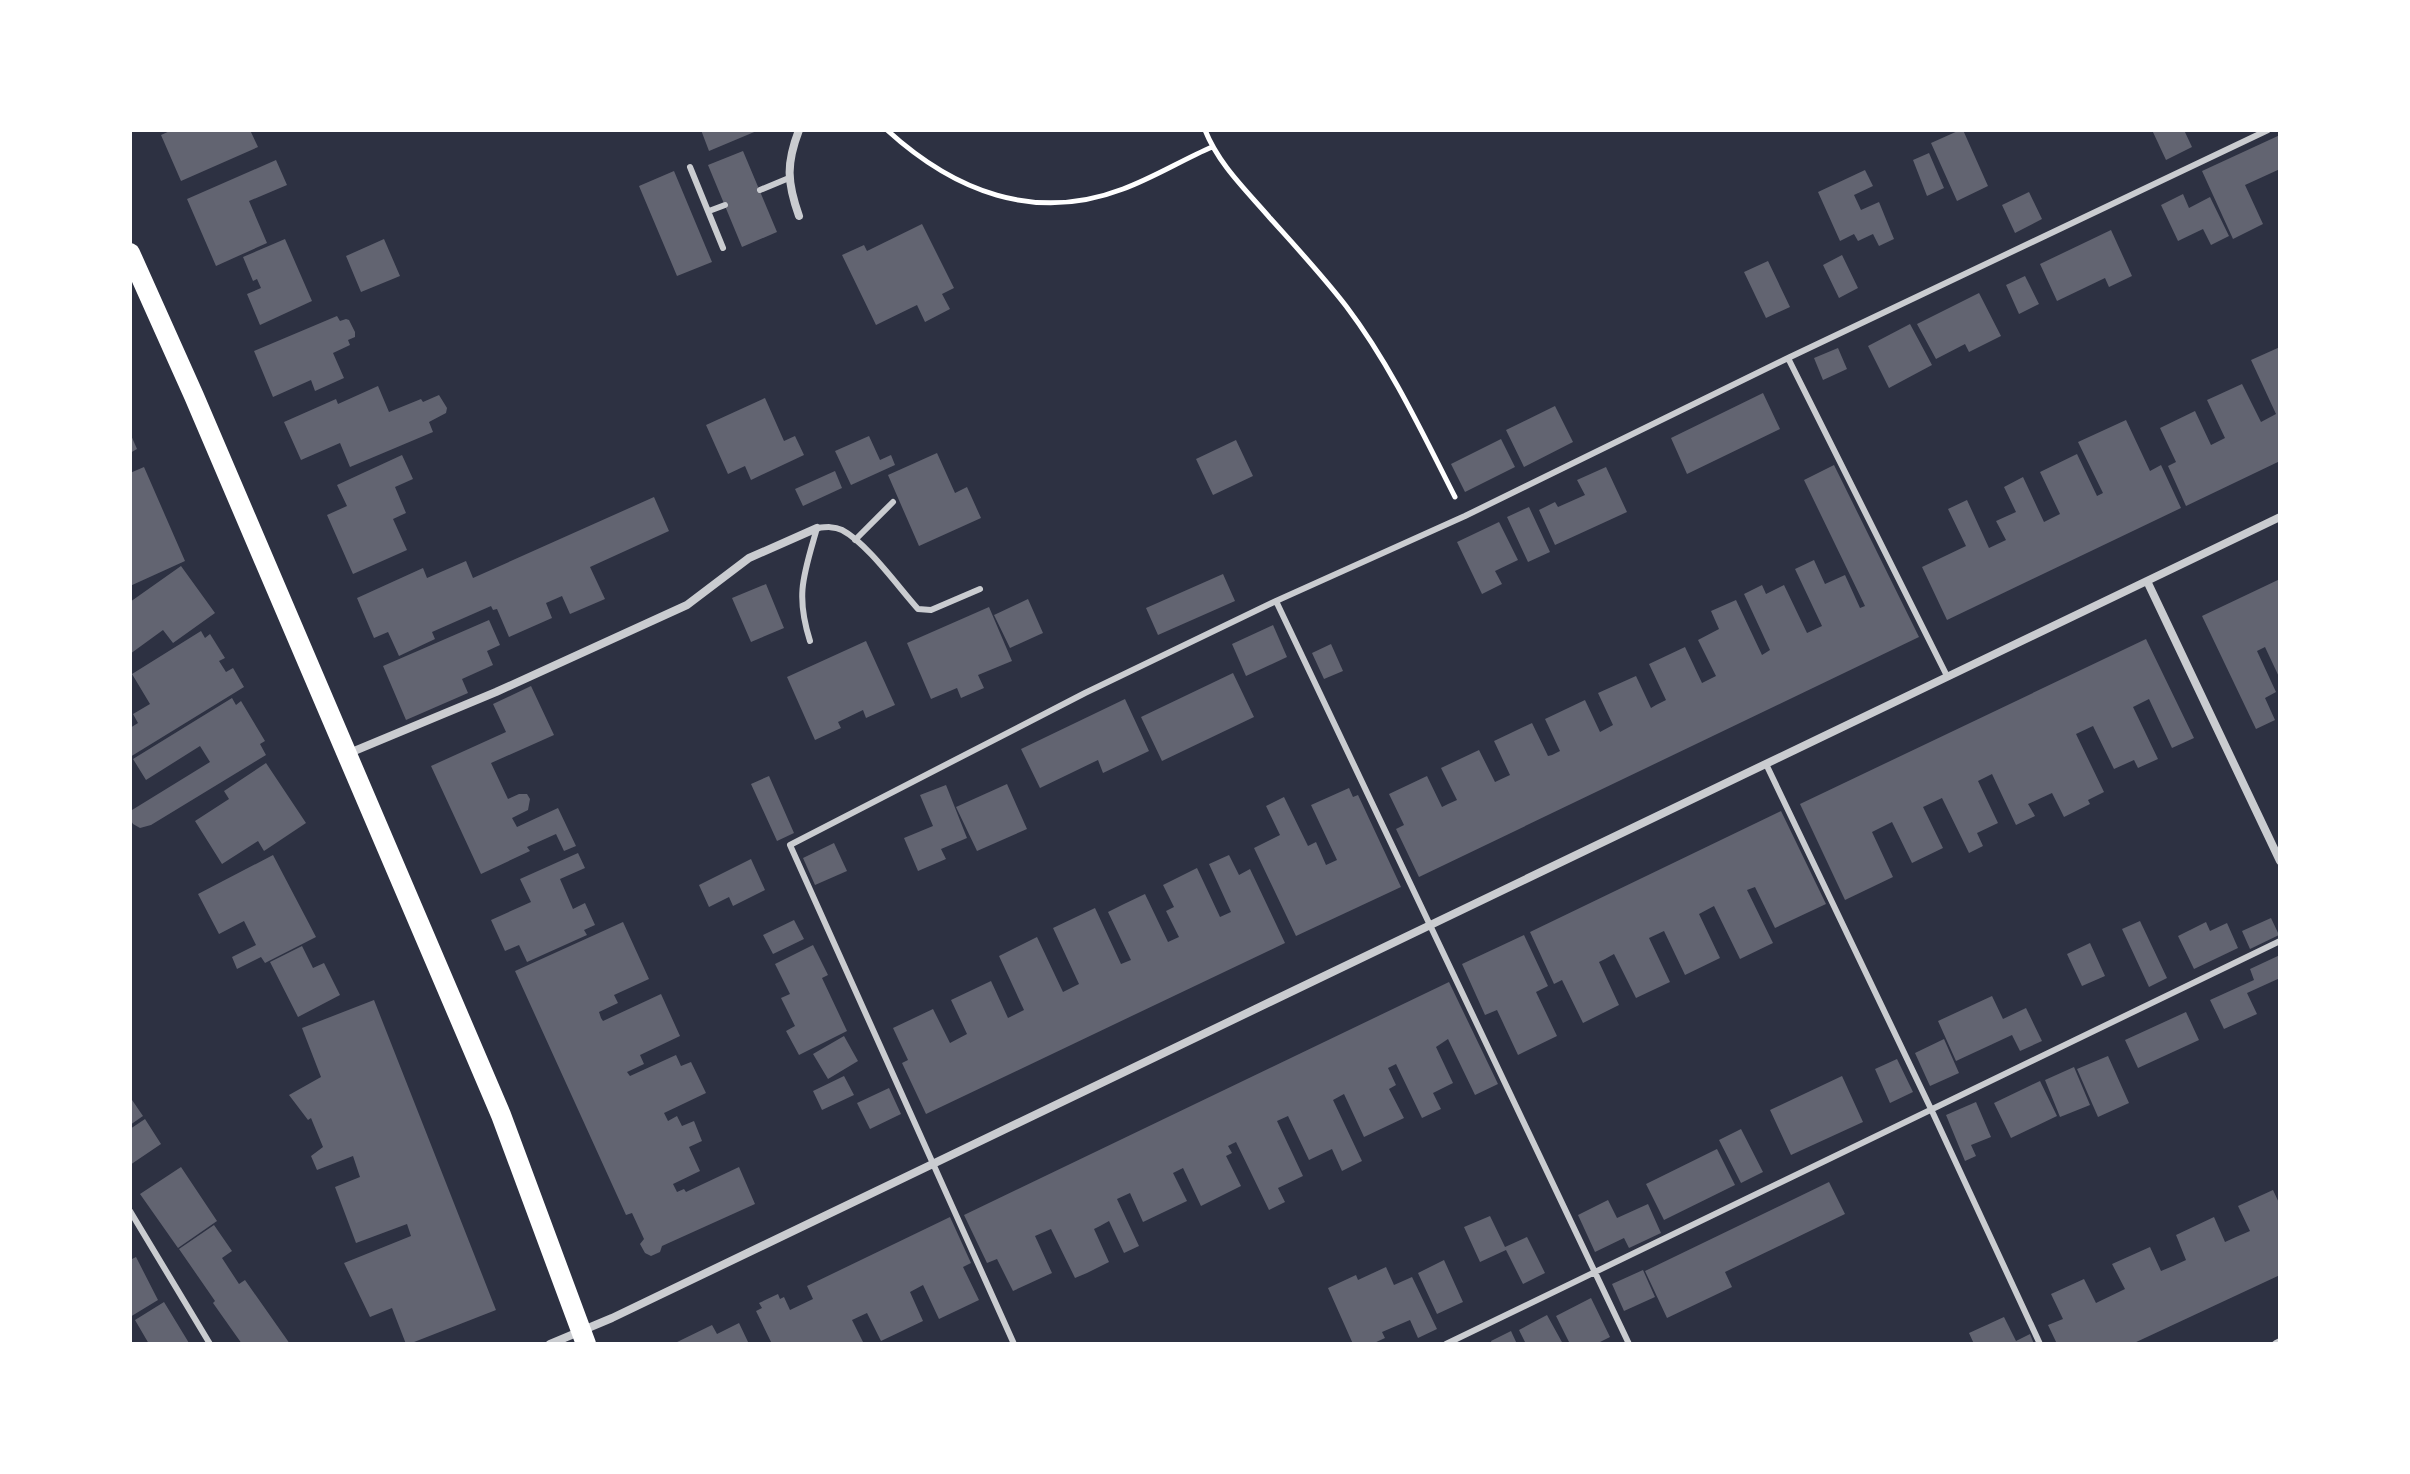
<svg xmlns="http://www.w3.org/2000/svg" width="2410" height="1474" font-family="'Golos Text',sans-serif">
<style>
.building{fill:#626471}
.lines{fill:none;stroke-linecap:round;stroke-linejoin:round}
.path{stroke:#fff;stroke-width:5}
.service{stroke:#caccd0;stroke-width:6}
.minor{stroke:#caccd0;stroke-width:8}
.primary{stroke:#fff;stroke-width:20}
</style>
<rect width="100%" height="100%" fill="#2d3142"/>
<path class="building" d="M172 130H250L258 147 181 181 161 135Z
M701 130H759L709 151Z
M1960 130H1963L1988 186 1957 201 1931 143Z
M2152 130H2184L2192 147 2166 160Z
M2280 135V169L2245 185 2263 224 2233 239 2202 171Z
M743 151 777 232 742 247 708 165Z
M1929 153 1944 188 1927 196 1913 160Z
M276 160 287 185 249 201 267 243 216 266 187 199Z
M1865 170 1873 186 1854 195 1861 210 1879 202 1894 239 1879 246 1873 234 1858 241 1854 234 1840 241 1818 192Z
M674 171 712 262 677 276 639 186Z
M2029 192 2042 219 2015 233 2002 205Z
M2183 194 2189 208 2210 197 2229 236 2211 245 2203 229 2178 241 2161 205Z
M922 224 954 288 942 294 950 309 925 322 917 305 876 325 842 255 864 245 867 251Z
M2111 230 2132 276 2109 287 2105 278 2057 301 2040 264Z
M285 239 312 301 260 325 247 294 261 288 257 279 253 281 243 257Z
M384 239 400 276 361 292 346 256Z
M1842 255 1858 288 1839 298 1823 265Z
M1768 261 1790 307 1766 318 1744 272Z
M2025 276 2039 304 2019 314 2006 285Z
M1979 293 2001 336 1969 352 1965 344 1936 359 1917 324Z
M337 316 340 321 346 319 349 320 355 332V337L348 340 350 345 333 353 344 378 315 391 311 380 273 397 254 351Z
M1910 324 1932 365 1889 388 1868 346Z
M2280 347V461L2186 506 2168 466 2176 462 2160 428 2195 411 2211 445 2225 438 2207 400 2242 384 2261 422 2276 414 2251 360Z
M1838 348 1847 369 1823 380 1814 358Z
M378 386 389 412 421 399 423 402 439 395 447 408 446 413 429 422 433 432 350 467 340 443 301 460 284 422 336 399 338 404Z
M1763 393 1780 429 1687 474 1671 438Z
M765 398 784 441 795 436 804 455 751 480 745 466 728 474 706 425Z
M1555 406 1573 442 1524 467 1506 430Z
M2126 420 2150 471 2161 465 2181 508 1947 620 1922 567 1966 546 1948 509 1967 500 1989 548 2006 540 1996 521 2016 512 2004 487 2023 477 2044 522 2060 514 2040 472 2077 454 2097 496 2103 493 2078 442Z
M130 433 137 449 130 453Z
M869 436 880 460 891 455 895 465 851 485 835 451Z
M1501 439 1515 467 1465 492 1451 464Z
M1236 440 1253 476 1213 495 1196 459Z
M937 453 955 493 967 487 981 518 919 546 888 475Z
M402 455 413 479 395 487 406 513 393 519 407 550 353 574 327 515 347 506 337 485Z
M1834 465 1919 637 1419 877 1396 829 1404 825 1389 794 1427 776 1442 807 1448 804 1457 800 1441 768 1479 750 1495 782 1510 775 1494 741 1532 723 1548 756 1552 755 1560 751 1545 719 1585 700 1600 732 1613 725 1598 693 1636 676 1651 708 1656 705 1666 700 1649 664 1685 647 1702 683 1716 676 1698 640 1719 629 1711 611 1736 600 1762 655 1770 650 1744 594 1762 585 1766 594 1784 585 1807 633 1822 626 1795 569 1814 560 1825 584 1845 575 1860 608 1865 606 1804 480Z
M144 467 185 561 130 586V473Z
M1606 467 1627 512 1555 545 1539 510 1555 502 1558 507 1585 495 1577 480Z
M835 471 842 488 803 506 795 489Z
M654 497 669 531 590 567 605 599 570 614 562 596 546 603 552 618 509 637 497 609 493 610 491 606 432 632 435 639 399 656 388 632 374 638 357 598 423 568 427 578 466 561 473 578Z
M1529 507 1550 552 1528 562 1507 517Z
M1499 522 1518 560 1495 571 1502 584 1482 594 1457 542Z
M181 566 215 613 173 643 163 630 130 654V602Z
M1223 574 1235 601 1158 635 1146 608Z
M2280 579V679L2265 647 2257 651 2276 692 2265 698 2275 720 2256 729 2202 616Z
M766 584 784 628 751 642 732 598Z
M1028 599 1043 633 1010 648 994 615Z
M989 607 1012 661 978 675 984 688 961 698 957 688 931 699 907 643Z
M489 620 500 645 487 651 493 665 462 679 468 693 406 720 383 666Z
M1273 625 1287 657 1246 676 1232 644Z
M201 631 205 638 210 634 225 658 219 661 226 672 233 668 244 687 130 757V728L138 723 133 714 150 704 132 674Z
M2146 639 2194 738 2172 748 2149 699 2133 707 2158 759 2138 768 2134 760 2114 769 2093 726 2076 734 2104 792 2088 800 2090 804 2064 817 2052 793 2028 804 2035 816 2016 825 1992 774 1978 781 1998 823 1977 833 1983 846 1969 853 1942 798 1923 807 1943 848 1912 863 1892 822 1872 832 1893 877 1845 900 1800 804Z
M866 641 895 705 866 718 863 710 838 722 841 728 815 740 787 677Z
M1331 644 1343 671 1324 679 1312 653Z
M1233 673 1254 717 1162 761 1141 717Z
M531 686 554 735 491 763 508 799 519 794H527L530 799 528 810 512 818 517 827 558 808 576 846 564 851 556 834 527 847 530 851 481 874 431 766 506 732 493 704Z
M232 698 236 705 241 701 265 741 260 744 266 755 151 825 140 828 133 824 130 819 132 810 210 762 200 746 146 780 133 759Z
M1125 699 1149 751 1103 773 1098 760 1040 788 1021 749Z
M266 763 306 823 264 851 258 841 222 864 195 821 229 799 224 791Z
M769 776 794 833 777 841 751 784Z
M1007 784 1027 829 977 851 956 807Z
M946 785 967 838 941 849 946 859 918 871 904 838 933 826 920 795Z
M1349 788 1353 797 1358 795 1401 887 1296 936 1254 848 1280 835 1266 806 1284 797 1308 846 1316 842 1326 865 1337 860 1311 805Z
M1781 811 1826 904 1775 928 1755 887 1747 890 1773 943 1740 959 1714 906 1699 914 1720 958 1685 975 1664 931 1649 938 1670 982 1636 998 1614 954 1605 959 1599 962 1619 1005 1583 1023 1562 980 1554 984 1530 932Z
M834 843 847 871 815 885 803 858Z
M578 853 585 868 560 879 573 909 585 903 595 925 584 930 587 935 527 962 519 945 505 951 491 920 531 902 520 879Z
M273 855 316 937 265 963 261 957 237 969 232 957 256 945 244 921 219 934 198 894Z
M1229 855 1239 875 1250 869 1285 943 926 1114 902 1063 908 1060 893 1028 933 1009 950 1043 967 1034 951 1000 991 981 1008 1018 1024 1010 999 956 1037 937 1063 992 1079 984 1053 928 1095 908 1121 964 1131 960 1108 912 1124 904 1145 894 1168 942 1179 937 1166 911 1174 907 1163 885 1197 868 1220 917 1231 912 1209 864Z
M751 859 765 890 733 906 729 897 709 907 699 885Z
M2271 918 2279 935 2250 949 2242 931Z
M794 920 804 939 773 954 763 935Z
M2140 921 2167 978 2149 987 2122 929Z
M623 922 649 979 614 995 618 1003 599 1012 601 1018 603 1021 661 994 680 1036 640 1055 644 1064 627 1072 630 1076 676 1055 681 1066 691 1062 706 1093 664 1113 668 1121 677 1116 682 1126 694 1121 702 1141 689 1147 700 1171 673 1184 677 1192 684 1189 686 1192 739 1167 755 1204 662 1246 660 1252 651 1256 645 1253 640 1244 644 1239 632 1213 626 1215 515 971Z
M2206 922 2210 931 2227 923 2238 948 2194 969 2178 936Z
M1524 935 1548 986 1536 992 1557 1036 1518 1055 1497 1010 1485 1015 1462 964Z
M2090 943 2105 976 2082 986 2067 954Z
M813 945 828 975 822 978 847 1031 799 1055 786 1031 795 1026 781 998 790 994 775 964Z
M302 946 313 968 324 963 340 995 298 1017 270 962Z
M2280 955V978L2247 993 2257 1014 2224 1029 2210 1000 2254 980 2250 969Z
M1449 982 1498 1084 1475 1095 1448 1039 1436 1047 1453 1083 1433 1093 1441 1109 1422 1118 1396 1064 1388 1068 1396 1085 1389 1089 1404 1118 1364 1137 1344 1094 1333 1100 1362 1161 1342 1171 1332 1149 1309 1160 1288 1116 1277 1121 1303 1176 1278 1188 1285 1202 1269 1210 1236 1142 1228 1146 1232 1153 1226 1156 1241 1186 1201 1206 1183 1168 1173 1173 1187 1201 1143 1222 1130 1193 1117 1199 1139 1246 1124 1253 1109 1221 1100 1226 1094 1229 1109 1262 1087 1273 1075 1278 1051 1229 1035 1236 1052 1273 1013 1291 997 1259 987 1263 964 1215Z
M1992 996 2003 1019 2026 1008 2042 1041 2020 1051 2012 1035 1956 1061 1938 1021Z
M374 1000 496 1310 409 1344H406L392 1308 370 1317 344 1263 411 1236 407 1224 356 1243 335 1187 360 1177 353 1156 317 1170 311 1156 323 1147 311 1118 308 1120 289 1095 321 1077 302 1028Z
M2186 1012 2199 1040 2138 1068 2125 1040Z
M844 1036 858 1061 828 1079 813 1054Z
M1944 1039 1959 1073 1930 1086 1915 1053Z
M2108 1056 2129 1103 2098 1117 2077 1069Z
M1897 1059 1913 1092 1890 1103 1875 1069Z
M2074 1067 2090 1105 2060 1117 2045 1080Z
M844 1076 854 1095 822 1110 813 1091Z
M1842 1076 1863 1122 1791 1155 1770 1110Z
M2040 1081 2057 1116 2011 1138 1994 1103Z
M889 1088 901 1114 870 1129 857 1103Z
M130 1097 143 1116 130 1125Z
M1976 1102 1991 1137 1971 1145 1976 1156 1965 1161 1946 1115Z
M145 1119 161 1144 130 1165V1129Z
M1741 1129 1763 1172 1741 1183 1719 1140Z
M1717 1149 1735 1185 1664 1220 1646 1184Z
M181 1167 217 1221 178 1248 140 1194Z
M1829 1182 1845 1214 1725 1272 1732 1287 1667 1318 1645 1271Z
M2273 1190 2280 1205V1275L2132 1344H2057L2048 1325 2063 1319 2051 1294 2084 1279 2096 1303 2125 1289 2112 1264 2150 1247 2161 1271 2173 1266 2186 1260 2176 1235 2214 1217 2225 1242 2236 1237 2250 1231 2238 1206Z
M1608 1200 1617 1218 1648 1204 1661 1233 1629 1248 1624 1238 1595 1252 1578 1215Z
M1490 1216 1505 1247 1527 1237 1545 1273 1523 1284 1506 1250 1480 1262 1464 1227Z
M950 1217 971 1263 963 1267 979 1300 939 1319 923 1285 910 1292 923 1321 881 1341 867 1313 852 1320 864 1344H772L756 1311 762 1308 759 1303 778 1294 780 1299 784 1297 790 1310 813 1299 807 1286Z
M214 1225 232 1251 222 1258 239 1284 245 1280 290 1344H242L213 1303 215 1301 179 1249Z
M136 1257 158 1300 130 1317V1260Z
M1444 1260 1463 1302 1437 1314 1418 1273Z
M1386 1267 1394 1285 1412 1277 1437 1329 1418 1338 1410 1320 1382 1332 1385 1338 1372 1344H1353L1328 1288 1356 1275 1358 1280Z
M1643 1270 1655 1297 1624 1311 1612 1284Z
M1591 1298 1610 1337 1596 1344H1570L1556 1316Z
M164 1302 189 1343 187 1344H149L135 1320Z
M1547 1315 1563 1344H1526L1519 1330Z
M2004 1317 2016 1341 2030 1334 2034 1344H1974L1969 1333Z
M739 1323 749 1344H673L712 1325 717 1334Z
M1511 1331 1517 1344H1492L1491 1341Z"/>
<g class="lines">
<path class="path" d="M887 130C954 191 1034 223 1123 189 1153 178 1182 160 1212 147
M1205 130C1219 165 1246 190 1270 218 1296 247 1322 275 1346 306 1390 364 1422 432 1455 497"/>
<path class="service" d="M690 167 723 248
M760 190 789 178
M709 211 725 205
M1788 358 1947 676
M855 540 893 502
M1276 601 1629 1344
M810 641C795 594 804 574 817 528 826 527 834 526 842 530 867 543 899 588 918 609L931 610 980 589
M1766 764 1931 1109 2040 1344
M130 1211 210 1344
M1014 1344 790 845 1085 693 1276 601 1465 516 1788 358 2268 130
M1446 1344 2280 941"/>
<path class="minor" d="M799 216C787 182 786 164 799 130
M2147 581 2280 861
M347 754 496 692 687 605 749 558 817 528
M550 1344 612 1318 2280 517
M2276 1344 2280 1342"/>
<path class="primary" d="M130 253 194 396 501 1115 586 1344"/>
</g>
<rect width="2410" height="1474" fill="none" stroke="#ffffff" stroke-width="264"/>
</svg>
